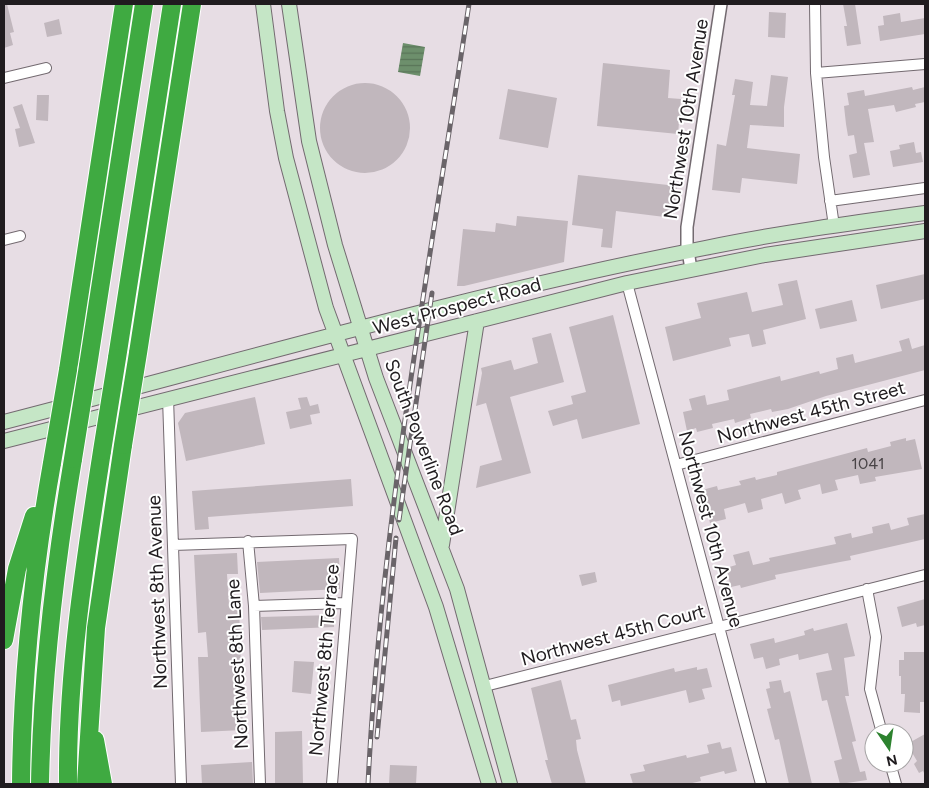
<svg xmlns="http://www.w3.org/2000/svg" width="929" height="788" font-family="Figtree,sans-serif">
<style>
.water{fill:url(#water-rules)}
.building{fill:#c1b7bd}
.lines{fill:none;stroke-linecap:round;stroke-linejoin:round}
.minor-casing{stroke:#736a70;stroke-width:12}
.tertiary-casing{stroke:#736a70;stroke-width:14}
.secondary-casing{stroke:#736a70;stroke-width:16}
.motorway-casing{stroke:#fff;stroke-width:20}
.minor{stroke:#fff;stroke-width:10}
.tertiary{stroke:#fff;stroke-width:11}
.secondary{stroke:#c5e6c6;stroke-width:14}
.motorway{stroke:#3faa41;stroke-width:18}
.rail-casing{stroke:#6a6469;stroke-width:5}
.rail{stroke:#fff;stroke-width:3;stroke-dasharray:9;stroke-linecap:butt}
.motorway-bridge-casing{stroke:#fff;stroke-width:20;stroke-linecap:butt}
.motorway-bridge{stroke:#3faa41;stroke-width:18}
.labels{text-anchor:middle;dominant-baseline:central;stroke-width:4;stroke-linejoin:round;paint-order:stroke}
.number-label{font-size:16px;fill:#484346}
.street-label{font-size:19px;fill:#201c1f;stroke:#fff}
</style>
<defs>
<pattern id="water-rules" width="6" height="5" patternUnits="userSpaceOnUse" patternTransform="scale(1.25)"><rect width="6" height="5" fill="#6d8f6c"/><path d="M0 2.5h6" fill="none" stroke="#597458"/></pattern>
</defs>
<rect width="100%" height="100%" fill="#e7dde4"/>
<path class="water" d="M403 43 425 47 420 76 398 72Z"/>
<path class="building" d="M4 4H7L14 32 10 33 13 45 4 48Z
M843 4H855L861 44 847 46 844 26H847Z
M769 12 786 13 785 38 768 37Z
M900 13 901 22 925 18V34L880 41 878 26 884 25 883 16Z
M59 19 62 34 47 37 44 23Z
M603 63 670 70 668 98 681 99 678 134 597 126Z
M771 75 788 77 784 107V127L750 125 747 148 800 154 797 184 742 178 740 193 712 190 717 144 726 146 735 95H732L735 79 753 82 750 105 767 106Z
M320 128a45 45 0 1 1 90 0a45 45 0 1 1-90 0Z
M912 87 913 90 925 87V102L915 104 916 107 896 112 894 105 868 109 874 142 864 143 870 175 853 178 849 155 857 153 854 135 848 136 846 124 844 106 849 105 847 93 864 90 865 96Z
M508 89 557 98 548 148 499 139Z
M37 95H49L48 121 36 120Z
M22 104 35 143 19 147 15 129 20 128 13 107Z
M914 142 916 153 921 152 923 162 893 167 890 151 900 149 899 145Z
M578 175 677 186 673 218 616 211 612 248 601 247 603 229 572 225Z
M517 216 568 221 564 262 464 286H457L463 229 495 232 496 223 516 226Z
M925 274V299L881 309 876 285Z
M797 280 806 319 763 330 766 344 752 347 749 334 729 338 731 346 673 361 665 327 701 318 697 303 747 292 752 312 783 305 778 284Z
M852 300 857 321 820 329 815 309Z
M613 315 640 424 582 439 577 419 553 426 548 411 573 404 571 396 586 392 569 327Z
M551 333 564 382 510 397 531 473 476 488 480 466 502 460 486 403 476 406 482 373 481 368 511 360 514 370 538 363 532 338Z
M909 338 912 349 925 345V370L826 396 788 409 772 412 771 409 750 414 751 418 735 423 734 419 712 424 713 428 697 432 696 428 687 431 683 412 692 410 689 399 705 395 707 405 729 400 727 390 780 376 781 381 819 371 820 374 838 369 836 358 853 354 855 363 902 351 899 341Z
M255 397 265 444 186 461 178 423 185 413Z
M307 397 310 406 318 404 320 413 310 415 312 424 290 429 286 412 301 409 298 398Z
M906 438V441L915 439 922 469 875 477 876 481 860 484 858 475 835 480 838 490 822 494 820 484 798 490 801 499 785 504 782 493 761 499 763 509 748 513 745 503 724 509 726 519 710 523 702 490 717 486 718 490 741 485 739 481 755 477 756 480 777 475V472L867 448 868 452 891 446 890 442Z
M351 479 353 506 208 517 209 529 195 530 192 491Z
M925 514V539L850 556 851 560 840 562 775 575 776 579 741 588 740 585 731 587 726 568 736 565 733 555 749 551 753 565 770 561 769 558 836 544 834 537 851 533 852 538 873 533 872 527 889 523 891 530 909 525 907 518Z
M237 553 238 574H227L229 605 239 604 243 730 201 732 198 657H208L206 632 198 633 194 555Z
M339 558 340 589 260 593 257 562Z
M595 572 597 582 582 586 579 575Z
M925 599V625L917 627 916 623 902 627 897 607Z
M334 615V627L262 630 261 617Z
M847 623 855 656 844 658 849 696H845L856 741 852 742 860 772 865 771 867 780 840 784 834 761 842 759 827 700 822 701 816 673 832 670 828 653 799 660 798 654 779 659 780 665 766 669 763 657 754 659 750 644 774 638 775 643 805 635 804 631 813 628 814 631Z
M904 652H925V702H920V713L904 712 905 694H901V676H899V660H904Z
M294 661 314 662 311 694 292 692Z
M697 667V670L707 668 712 687 702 689 705 699 689 703 686 690 621 706 620 700 612 702 608 685 674 668 675 672Z
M561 680 571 720 576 719 581 739 576 740 577 750 586 784H552L545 760H548L531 688Z
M781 680 784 693 790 691 812 784H789L779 739 775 740 767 709 771 708 766 689 770 688 769 682Z
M302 731 303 784H275V732Z
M925 734V775L923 771 919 773 914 764 917 761 907 744Z
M720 742 722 749 731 747 737 771 725 774 724 771 700 777 701 781 688 784H633L630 774 645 771 643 765 686 755 687 758 709 753 707 745Z
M252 762 253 784H202L201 765Z
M390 765 417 766 416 784H389Z"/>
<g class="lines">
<g class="minor-casing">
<path id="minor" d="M815 4 816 73 824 157 834 226
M816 73 925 64
M4 78 46 68
M830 201 925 188
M4 240 20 236
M627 283 761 784
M168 398 181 784
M676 465 925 400
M248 541 254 606 260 784
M173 545 352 539 332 784
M867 589 876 637 870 689 882 733
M254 606 346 603
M485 686 925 575
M890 763 896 784"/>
</g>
<g class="tertiary-casing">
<path id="tertiary" d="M691 269 687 245V227L721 4"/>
</g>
<g class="secondary-casing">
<path id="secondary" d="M263 4 277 111 286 158 326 308 436 607 489 784
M289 4 309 141 335 245 376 378 457 589 510 784
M4 422C236 362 468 294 705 248 778 233 851 223 925 213
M4 441 627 283 765 255 925 231
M442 545 477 321"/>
</g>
<g class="motorway-casing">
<path id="motorway" d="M138 353 192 4
M117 358 172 4
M88 366 144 4
M68 370 124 4
M4 640 17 569 34 516
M95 740 103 784
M21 784C22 676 33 570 52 463
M40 784C42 674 55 567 73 459
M68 784C67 672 85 561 102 451
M86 784 96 628 123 445"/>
</g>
<use href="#minor" class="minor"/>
<use href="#tertiary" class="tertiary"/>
<use href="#secondary" class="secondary"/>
<use href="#motorway" class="motorway"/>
<g class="rail-casing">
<path id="rail" d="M399 520 432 293
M377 737 396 538
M368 784C381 522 430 263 469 4"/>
</g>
<use href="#rail" class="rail"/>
<g class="motorway-bridge-casing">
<path id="motorway-bridge" d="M123 445 138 353
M102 451 117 358
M73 459 88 366
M52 463 68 370"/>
</g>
<use href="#motorway-bridge" class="motorway-bridge"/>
</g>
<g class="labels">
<g class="number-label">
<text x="868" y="463">1041</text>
</g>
<g class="street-label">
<text transform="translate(686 119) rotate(-81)">Northwest 10th Avenue</text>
<text transform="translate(457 306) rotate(-15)">West Prospect Road</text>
<text transform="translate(811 412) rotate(-15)">Northwest 45th Street</text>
<text transform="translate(424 447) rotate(69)">South Powerline Road</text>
<text transform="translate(711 529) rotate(75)">Northwest 10th Avenue</text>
<text transform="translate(157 592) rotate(-92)">Northwest 8th Avenue</text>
<text transform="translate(613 635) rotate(-15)">Northwest 45th Court</text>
<text transform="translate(324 660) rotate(-85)">Northwest 8th Terrace</text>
<text transform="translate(237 664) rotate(-93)">Northwest 8th Lane</text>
</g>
</g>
<rect width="929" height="788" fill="none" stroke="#201c1f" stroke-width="10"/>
<g transform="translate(889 748) rotate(167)"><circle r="24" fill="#ffffff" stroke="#a6a4a5"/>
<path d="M0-4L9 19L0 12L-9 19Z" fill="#2d822f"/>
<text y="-8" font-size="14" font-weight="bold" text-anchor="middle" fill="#201c1f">N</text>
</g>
</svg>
